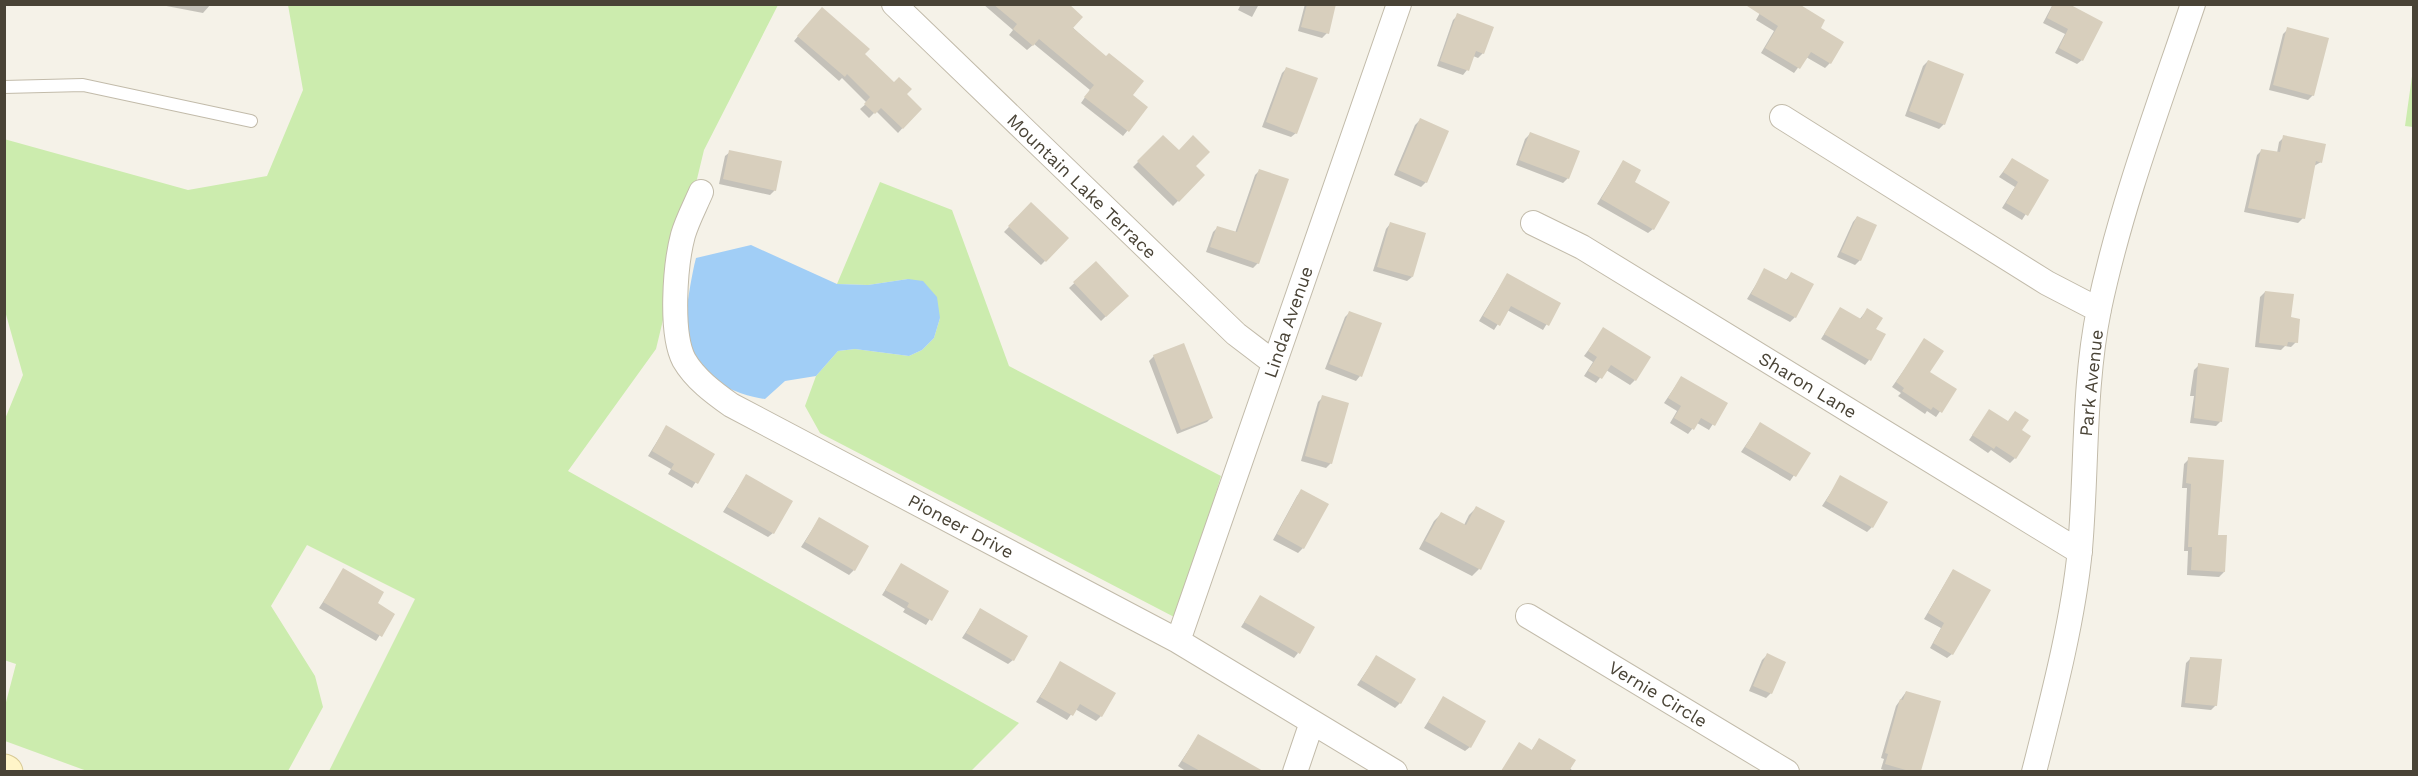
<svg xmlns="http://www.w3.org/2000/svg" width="2418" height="776" font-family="'Work Sans',sans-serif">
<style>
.green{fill:#ccecae}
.water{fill:#a1cef6}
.shadow{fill:#0003}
.building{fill:#d8cfbd}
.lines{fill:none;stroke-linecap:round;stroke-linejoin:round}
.lane-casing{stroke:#c2bbaa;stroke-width:14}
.street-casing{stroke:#c2bbaa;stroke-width:26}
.secondary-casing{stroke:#d8ca95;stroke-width:35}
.lane{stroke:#fff;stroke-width:12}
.street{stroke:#fff;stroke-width:24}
.secondary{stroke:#fff5c8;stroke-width:33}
.labels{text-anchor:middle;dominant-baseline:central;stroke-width:4.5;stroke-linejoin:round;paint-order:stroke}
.street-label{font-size:18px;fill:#494336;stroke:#fff}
</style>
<rect width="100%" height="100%" fill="#f5f2e8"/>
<path class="green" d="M288 5H778L704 150 656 349 568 471 1019 723 971 771H329L415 599 307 545 271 606 315 676 323 707 288 771H87L5 741V706L16 664 4 660 5 419 23 375 5 311 4 139 188 190 267 176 303 90Z
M2413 69V127L2405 126Z
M880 182 952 210 1009 366 1221 476 1178 619 820 433 805 406 816 376 838 351 855 349 909 356 922 350 934 338 940 318 908 279 868 285 837 284Z"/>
<path class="water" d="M751 245 837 284 868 285 908 279 923 281 937 297 940 318 934 338 922 350 909 356 855 349 838 351 816 376 785 381 765 399C739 396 688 375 685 345 683 325 691 277 696 258Z"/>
<path class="shadow" d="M156 4H211L203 13Z
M983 4H1047L1106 58 1130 96 1146 108 1123 136 1081 103 1090 90 1034 44 1027 50 1009 35 1013 30Z
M1241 4H1259L1252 17 1238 10Z
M1305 4H1335L1327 33 1322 38 1298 31Z
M1765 4 1819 28 1842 43 1830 63 1825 68 1806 57 1794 73 1761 53 1774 31 1756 20Z
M2053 4H2065L2082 60 2077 64 2055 53 2065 34 2043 23Z
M817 14 920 109 898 133 876 111 869 118 860 109 867 103 842 78 839 81 794 41Z
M1458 15 1483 53 1478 58 1473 56 1467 70 1463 75 1437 66 1453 20Z
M2288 29 2313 95 2308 100 2269 90 2283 34Z
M1928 61 1944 124 1939 129 1905 116 1923 66Z
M1287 68 1296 133 1291 137 1262 127 1282 73Z
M1420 120 1426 182 1421 187 1394 175 1415 125Z
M1530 134 1568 178 1563 183 1516 165 1525 139Z
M1163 137 1203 175 1173 206 1133 167Z
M2284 137 2321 162 2314 166 2303 218 2298 223 2244 212 2257 155 2262 150 2277 153 2279 142Z
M730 152 775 190 770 195 719 184 725 156Z
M2012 160 2047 181 2022 220 2002 208 2015 187 1999 177Z
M1623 162 1653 229 1648 233 1597 204Z
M1259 171 1258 263 1253 268 1206 252 1213 232 1218 227 1235 233 1255 175Z
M1031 204 1067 238 1041 265 1004 232Z
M1857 217 1860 260 1855 265 1837 257 1853 222Z
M1390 224 1412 277 1407 281 1373 271 1386 229Z
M1096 263 1127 296 1101 321 1069 288Z
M1765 270 1785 281 1791 274 1795 317 1790 322 1747 299Z
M1507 275 1559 304 1543 330 1507 310 1494 330 1479 321Z
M2265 292 2290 319 2296 342 2291 347 2285 346 2281 350 2255 347 2260 297Z
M1840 309 1859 320 1867 310 1874 329 1869 360 1865 365 1821 339Z
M1350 312 1360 376 1356 381 1325 369 1345 317Z
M1604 329 1635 380 1630 385 1606 370 1596 383 1584 376 1593 362 1584 356Z
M1925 340 1928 372 1955 390 1936 417 1927 411 1925 414 1898 396 1901 393 1892 387Z
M1154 356 1212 417 1207 422 1177 434 1149 361Z
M2199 365 2220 422 2216 426 2190 423 2194 396H2190L2194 370Z
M1681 378 1726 404 1709 430 1697 423 1688 434 1670 423 1677 411 1664 403Z
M1323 397 1331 463 1326 468 1301 461 1318 402Z
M1989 411 2020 430 2015 458 2010 463 1991 450 1988 453 1969 440Z
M1760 424 1809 453 1790 481 1741 452Z
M666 427 713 454 692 488 668 474 671 469 648 456Z
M2189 459 2217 536 2224 572 2219 577 2187 575 2188 551H2184L2187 488H2182L2184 464Z
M746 476 773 533 768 537 723 512Z
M1841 477 1872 527 1867 532 1822 506Z
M1301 491 1303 548 1298 553 1273 540 1297 496Z
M1476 508 1479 569 1472 576 1419 549 1434 521 1441 514 1464 525 1469 515Z
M819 519 854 570 849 575 801 547Z
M901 565 947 591 926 625 903 612 905 609 882 595Z
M344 570 376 604 393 614 376 641 319 608Z
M1953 570 1952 654 1947 658 1930 648 1941 628 1924 619Z
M1260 597 1298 653 1294 658 1241 627Z
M980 610 1013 660 1008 664 962 638Z
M1767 655 1771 693 1766 698 1749 691 1762 660Z
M1376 657 1400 703 1395 708 1357 685Z
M2191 658 2216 705 2211 710 2181 707 2186 663Z
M1061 663 1101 716 1096 721 1075 709 1067 720 1036 702Z
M1906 692 1939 702 1920 772H1889L1881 769 1884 759 1881 758 1896 706Z
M1443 698 1470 747 1465 751 1424 728Z
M1198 736 1243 762 1238 772H1187L1178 766Z
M1539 740 1574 772H1501L1519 744 1531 751Z"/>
<path class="building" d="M993 4H1069L1083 17 1073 28 1106 56 1109 53 1144 81 1133 95 1148 107 1129 132 1084 97 1094 85 1039 39 1033 46 1013 29 1017 24Z
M1307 4H1336L1329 34 1301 27Z
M1744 4H1799L1825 20 1821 28 1844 42 1831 64 1811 52 1800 69 1765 48 1778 26Z
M2053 4H2069L2103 22 2083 61 2059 48 2068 29 2047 18Z
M822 7 870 49 865 54 894 82 899 77 912 89 907 94 922 109 903 129 881 108 875 114 864 104 870 97 847 74 845 77 797 36Z
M1457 13 1494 27 1484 54 1476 51 1469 71 1440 61Z
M2287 27 2329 38 2314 96 2273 85Z
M1928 60 1964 74 1945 125 1909 111Z
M1286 67 1318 78 1297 134 1266 122Z
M1420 118 1449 131 1427 183 1398 170Z
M1530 132 1580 151 1569 179 1519 160Z
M1163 135 1179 150 1193 135 1210 152 1196 166 1205 175 1179 202 1137 161Z
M2283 135 2326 144 2322 163 2316 161 2305 219 2248 208 2261 149 2280 152Z
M729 150 782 161 776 191 723 179Z
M2012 158 2049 180 2028 216 2006 203 2018 182 2003 172Z
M1623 160 1641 170 1635 182 1670 202 1654 230 1601 199Z
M1259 169 1289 179 1259 264 1210 247 1217 226 1237 232Z
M1031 202 1069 238 1046 262 1008 226Z
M1857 216 1877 225 1861 261 1841 252Z
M1390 222 1426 233 1413 277 1377 267Z
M1096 261 1129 296 1106 317 1073 282Z
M1764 268 1787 280 1791 272 1814 284 1796 318 1751 294Z
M1507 273 1561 303 1549 326 1511 306 1500 326 1483 316Z
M2265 291 2294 294 2291 317 2300 319 2298 343 2288 342 2287 346 2259 343Z
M1840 307 1861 319 1867 308 1883 318 1876 329 1886 334 1871 361 1824 334Z
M1349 311 1382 323 1362 377 1329 364Z
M1603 327 1651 357 1636 381 1611 365 1602 379 1588 371 1597 357 1588 351Z
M1924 338 1944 351 1930 372 1957 389 1942 413 1933 407 1931 410 1902 391 1904 388 1896 382Z
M1184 343 1213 418 1181 430 1153 355Z
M2198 363 2229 368 2222 422 2194 418Z
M1681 376 1728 403 1715 426 1701 418 1694 430 1674 418 1681 406 1668 398Z
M1322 395 1349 403 1332 464 1305 456Z
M1989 409 2008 421 2015 411 2029 420 2022 430 2031 436 2016 459 1996 446 1994 449 1972 435Z
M1760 422 1811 453 1796 477 1745 447Z
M666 425 715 454 698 484 671 469 674 464 652 451Z
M2188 457 2224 460 2218 535H2227L2225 572 2191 570 2192 547H2188L2191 484 2186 483Z
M746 474 793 501 774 534 727 507Z
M1840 475 1888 502 1873 528 1826 501Z
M1301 489 1329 504 1304 549 1277 534Z
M1476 506 1505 521 1481 570 1425 541 1441 512 1466 525Z
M819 517 869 546 855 571 805 542Z
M901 563 949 591 932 621 907 607 909 603 885 590Z
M343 568 384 592 378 603 395 614 382 637 323 602Z
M1953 569 1991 590 1953 655 1933 643 1944 623 1928 613Z
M1260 595 1315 627 1300 654 1244 622Z
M980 608 1028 636 1014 661 966 633Z
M1767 653 1786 662 1772 694 1753 686Z
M1376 655 1416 679 1401 704 1361 680Z
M2190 657 2222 659 2217 706 2185 703Z
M1060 661 1116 693 1102 717 1080 704 1073 716 1040 697Z
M1906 691 1941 701 1921 771H1909L1885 764 1888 754 1885 753 1900 699 1903 700Z
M1443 696 1486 721 1471 748 1428 722Z
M1198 734 1263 771H1200L1182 761Z
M1539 738 1576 760 1569 771H1501L1519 742 1532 750Z"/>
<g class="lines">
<g class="lane-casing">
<path id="lane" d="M4 87 83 85 251 121"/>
</g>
<g class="street-casing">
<path id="street" d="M894 4 1236 334 1274 363
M1782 117 2047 283 2099 310
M701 192C695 206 687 221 683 235 675 265 670 333 684 360 695 379 714 393 731 405L1178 641 1395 772
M1533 223 1582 247 2080 552
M1528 616 1787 772
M1178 641 1399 4
M1295 772 1312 722
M2034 772C2052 701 2073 622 2080 549 2087 469 2083 388 2099 309 2121 205 2159 105 2193 4"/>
</g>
<g class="secondary-casing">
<path id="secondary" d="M4 771 6 772"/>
</g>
<use href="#lane" class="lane"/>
<use href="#street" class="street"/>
<use href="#secondary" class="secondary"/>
</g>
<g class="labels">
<g class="street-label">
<text transform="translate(1082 186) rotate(44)">Mountain Lake Terrace</text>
<text transform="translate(1288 322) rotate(-71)">Linda Avenue</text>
<text transform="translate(2091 383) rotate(-84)">Park Avenue</text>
<text transform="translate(1808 385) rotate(31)">Sharon Lane</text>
<text transform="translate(961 526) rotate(28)">Pioneer Drive</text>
<text transform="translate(1658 694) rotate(31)">Vernie Circle</text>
</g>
</g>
<rect width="2418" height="776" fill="none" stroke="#494336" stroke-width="12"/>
</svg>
